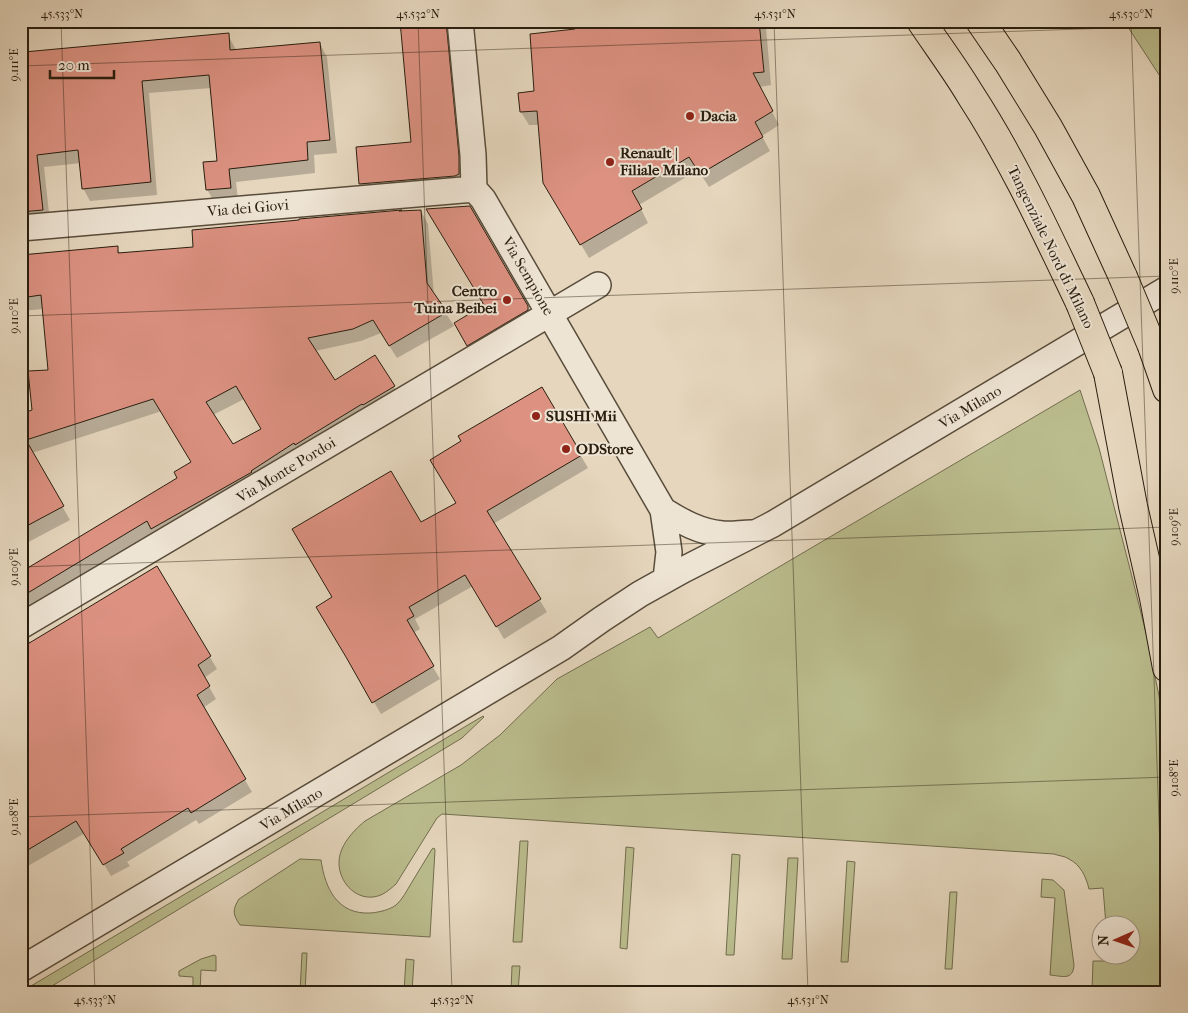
<svg xmlns="http://www.w3.org/2000/svg" width="1188" height="1013" font-family="'IM FELL French Canon',serif">
<style>
.green{fill:#babc8d;stroke:#726d4e}
.shadow{fill:#0003;fill-rule:evenodd}
.building{fill:#dc9181;stroke:#291e0f;fill-rule:evenodd}
.lines{fill:none;stroke-linecap:round;stroke-linejoin:round}
.minor-casing{stroke:#584c3a;stroke-width:28}
.highway-casing{stroke:#291e0f;stroke-width:30}
.minor{stroke:#eee4d4;stroke-width:25}
.highway{stroke:#e5d6bd;stroke-width:28}
.highway-bridge-casing{stroke:#291e0f;stroke-width:30;stroke-linecap:butt}
.highway-bridge{stroke:#e5d6bd;stroke-width:28}
.ticks{fill:none;stroke:#291e0f;stroke-width:1;stroke-opacity:0.45}
.poi-dot{fill:#8f2418;stroke:#eee4d4;stroke-width:2}
.labels{text-anchor:middle;dominant-baseline:central;stroke-width:4;stroke-linejoin:round;paint-order:stroke}
.poi-label{font-size:15px;font-weight:bold;fill:#291e0f;stroke:#eee4d4;text-anchor:start}
.street-label{font-size:15px;fill:#291e0f;stroke:#eee4d4}
.neatline{fill:none;stroke:#291e0f;stroke-width:2}
.ticks-label{font-size:12px;text-anchor:middle;fill:#291e0f}
</style>
<rect width="100%" height="100%" fill="#e5d6bd"/>
<filter id="stains"><feTurbulence type="fractalNoise" baseFrequency=".004" numOctaves="4"/><feColorMatrix values="0 0 0 0 .2 0 0 0 0 .09 0 0 0 0 .02 0 0 0 .5 -.17"/></filter>
<radialGradient id="worn" r=".72"><stop offset=".6" stop-color="#630" stop-opacity="0"/><stop offset="1" stop-color="#630" stop-opacity=".3"/></radialGradient>
<path class="green" d="M1124 21H1167V87Z
M1080 390 1099 448 1130 569 1147 637 1159 696 1167 749V992H1092L1093 961H1107V956H1130V926L1106 925 1103 888 1089 889C1086 877 1081 865 1069 859 1065 856 1059 856 1054 854L442 814 437 818 396 884C389 890 383 896 373 897 354 899 339 881 339 863 339 846 352 832 365 821L461 765 500 735 557 679 650 627 658 638Z
M483 716 484 717 462 738 42 992H21Z
M520 841H528L522 942H513Z
M626 847 634 848 627 949 620 948Z
M434 848 435 850 430 937 240 925C233 915 232 910 239 899L300 859 321 860C325 888 337 915 371 913 380 912 389 910 396 905 403 899 407 890 412 882 419 871 425 860 432 849Z
M732 854 740 855 734 955H726Z
M788 858H798L792 959H782Z
M847 861 855 862 848 962H841Z
M1042 879 1053 880 1064 890 1074 965C1073 981 1062 976 1050 975L1055 898 1041 897Z
M950 892H957L952 969H945Z
M302 953H307L305 992H300Z
M214 955 216 956V971L201 970 200 992H193V977L179 976V971L201 959Z
M406 959 414 960 412 992H404Z
M512 966H520L518 992H511Z"/>
<path class="shadow" d="M401 21H452L466 187 368 197 360 184 357 148 412 143Z
M569 21H762L766 27 771 85 759 87 779 125 762 136 770 151 709 187 698 170 639 205 648 223 589 258 544 182 539 125H529L521 112 535 92 570 30Z
M228 35 235 48 236 51 320 44 327 57 337 153 314 155 315 173 236 182 238 200 214 202 207 189 219 162 211 88 149 93 157 195 90 201 83 188 81 163 44 167 50 222 21 225V70Z
M469 207 535 320 476 358 456 324 486 305Z
M421 211 428 224 434 295 454 326 397 358 381 333 361 341 315 351 334 382 394 387 401 399 21 614V573L179 479 193 463 162 411 32 453 70 520 21 546V415L34 411 50 371 43 309 21 311V257L117 248 121 254 194 248ZM244 399 263 430 233 446 213 415Z
M541 388 588 468 493 524 547 612 504 639 473 586 415 619 420 629 413 633 440 679 381 714 354 668 334 598 421 524 457 503Z
M157 568 217 669 204 678 216 699 203 708 252 792 199 824 196 820 127 862 130 866 111 876 85 833 21 870V646L29 641 31 643Z"/>
<path class="building" d="M400 21H446L459 156V174L455 176 359 184 356 147 411 142Z
M575 21H759L764 72 753 73 773 111 755 122 763 137 700 174 689 157 632 191 642 209 580 245 543 183 537 111 520 112 518 93 534 91 530 34 575 29Z
M229 33 230 50 320 42 330 140 307 142 308 160 229 169 231 188 206 190 203 162 217 161 209 75 142 81 151 182 82 189 78 150 37 155 43 210 21 212V69H25L24 52Z
M470 206 528 306V310L467 346 454 323 484 305 426 209Z
M402 210 399 211 421 210 427 283 447 312 389 346 373 320 353 329 308 338 335 380 375 355 395 386 363 405 362 404 295 445 294 443 251 471 252 472 151 529 147 521 21 597V572L177 478 174 472 191 462 153 399 26 440 64 506 21 529V414L32 410 28 371 48 370 41 295 21 298V255L118 246V253L193 247 192 230 299 220V219ZM236 386 261 429 233 444 206 402Z
M542 387 582 455 487 511 541 599 496 627 465 575 409 607 414 616 407 620 434 666 372 703 346 657 316 607 332 597 292 529 391 471 421 522 456 503 430 460 461 441 458 436Z
M157 566 211 656 198 665 210 686 197 695 246 779 191 813 188 808 121 849 124 853 103 865 76 821 21 854V648Z"/>
<g class="lines">
<g class="minor-casing">
<path id="minor" d="M460 21 473 155 474 189 483 199 663 510 669 552 666 579
M21 228 474 189
M663 510C682 522 700 532 722 534 732 535 741 533 751 533
M21 626 598 285
M21 969 561 648 602 619 640 594 683 570 773 524 1167 289"/>
</g>
<g class="highway-casing">
<path id="highway" d="M921 21C937 45 955 69 970 94 1013 160 1046 232 1080 303
M980 21 1008 62 1048 127 1086 196 1123 277
M1152 346 1167 389
M1108 373 1133 506 1154 598 1167 668"/>
</g>
<use href="#minor" class="minor"/>
<use href="#highway" class="highway"/>
<g class="highway-bridge-casing">
<path id="highway-bridge" d="M1123 277 1152 346
M1080 303 1108 373"/>
</g>
<use href="#highway-bridge" class="highway-bridge"/>
</g>
<path class="ticks" d="M61 21 95 992M418 21 452 992M774 21 808 992M1131 21 1165 992M21 66 1167 26M21 316 1167 276M21 567 1167 527M21 817 1167 777"/>
<g class="poi-dot">
<circle cx="690" cy="116" r="5"/>
<circle cx="610" cy="162" r="5"/>
<circle cx="507" cy="300" r="5"/>
<circle cx="536" cy="416" r="5"/>
<circle cx="566" cy="449" r="5"/>
</g>
<g class="labels">
<g class="poi-label">
<text x="700" y="116">Dacia</text>
<text x="620" y="153">Renault |<tspan x="620" dy="17">Filiale Milano</tspan></text>
<text x="497" y="291" text-anchor="end">Centro<tspan x="497" dy="17">Tuina Beibei</tspan></text>
<text x="546" y="416">SUSHI Mii</text>
<text x="576" y="449">ODStore</text>
</g>
<g class="street-label">
<text transform="translate(248 208) rotate(-5)">Via dei Giovi</text>
<text transform="translate(1051 247) rotate(64)">Tangenziale Nord di Milano</text>
<text transform="translate(528 276) rotate(60)">Via Sempione</text>
<text transform="translate(970 407) rotate(-31)">Via Milano</text>
<text transform="translate(286 470) rotate(-31)">Via Monte Pordoi</text>
<text transform="translate(291 809) rotate(-31)">Via Milano</text>
</g>
</g>
<rect width="1188" height="1013" fill="none" stroke="#e5d6bd" stroke-width="55"/>
<g transform="translate(1116 940) rotate(268)"><circle r="24" fill="#eee4d4" stroke="#9f9585"/>
<path d="M0-4L9 19L0 12L-9 19Z" fill="#8f2418"/>
<text y="-8" font-size="14" font-weight="bold" text-anchor="middle" fill="#291e0f">N</text>
</g>
<path d="M50 70v8h64v-8" fill="none" stroke="#291e0f" stroke-width="2.5"/>
<text x="58" y="70" font-size="15" fill="#291e0f" stroke="#eee4d4" stroke-width="4" paint-order="stroke">20 m</text>
<rect x="28" y="28" width="1132" height="958" class="neatline"/>
<g class="ticks-label">
<text x="62" y="18">45.533°N</text>
<text x="418" y="18">45.532°N</text>
<text x="775" y="18">45.531°N</text>
<text x="1131" y="18">45.530°N</text>
<text transform="translate(14 65) rotate(-90)" y="4">9.111°E</text>
<text transform="translate(1174 276) rotate(-90)" y="4">9.110°E</text>
<text transform="translate(14 316) rotate(-90)" y="4">9.110°E</text>
<text transform="translate(1174 527) rotate(-90)" y="4">9.109°E</text>
<text transform="translate(14 567) rotate(-90)" y="4">9.109°E</text>
<text transform="translate(1174 778) rotate(-90)" y="4">9.108°E</text>
<text transform="translate(14 817) rotate(-90)" y="4">9.108°E</text>
<text x="95" y="1004">45.533°N</text>
<text x="452" y="1004">45.532°N</text>
<text x="808" y="1004">45.531°N</text>
</g>
<rect width="100%" height="100%" filter="url(#stains)"/>
<rect width="100%" height="100%" fill="url(#worn)"/>
</svg>
